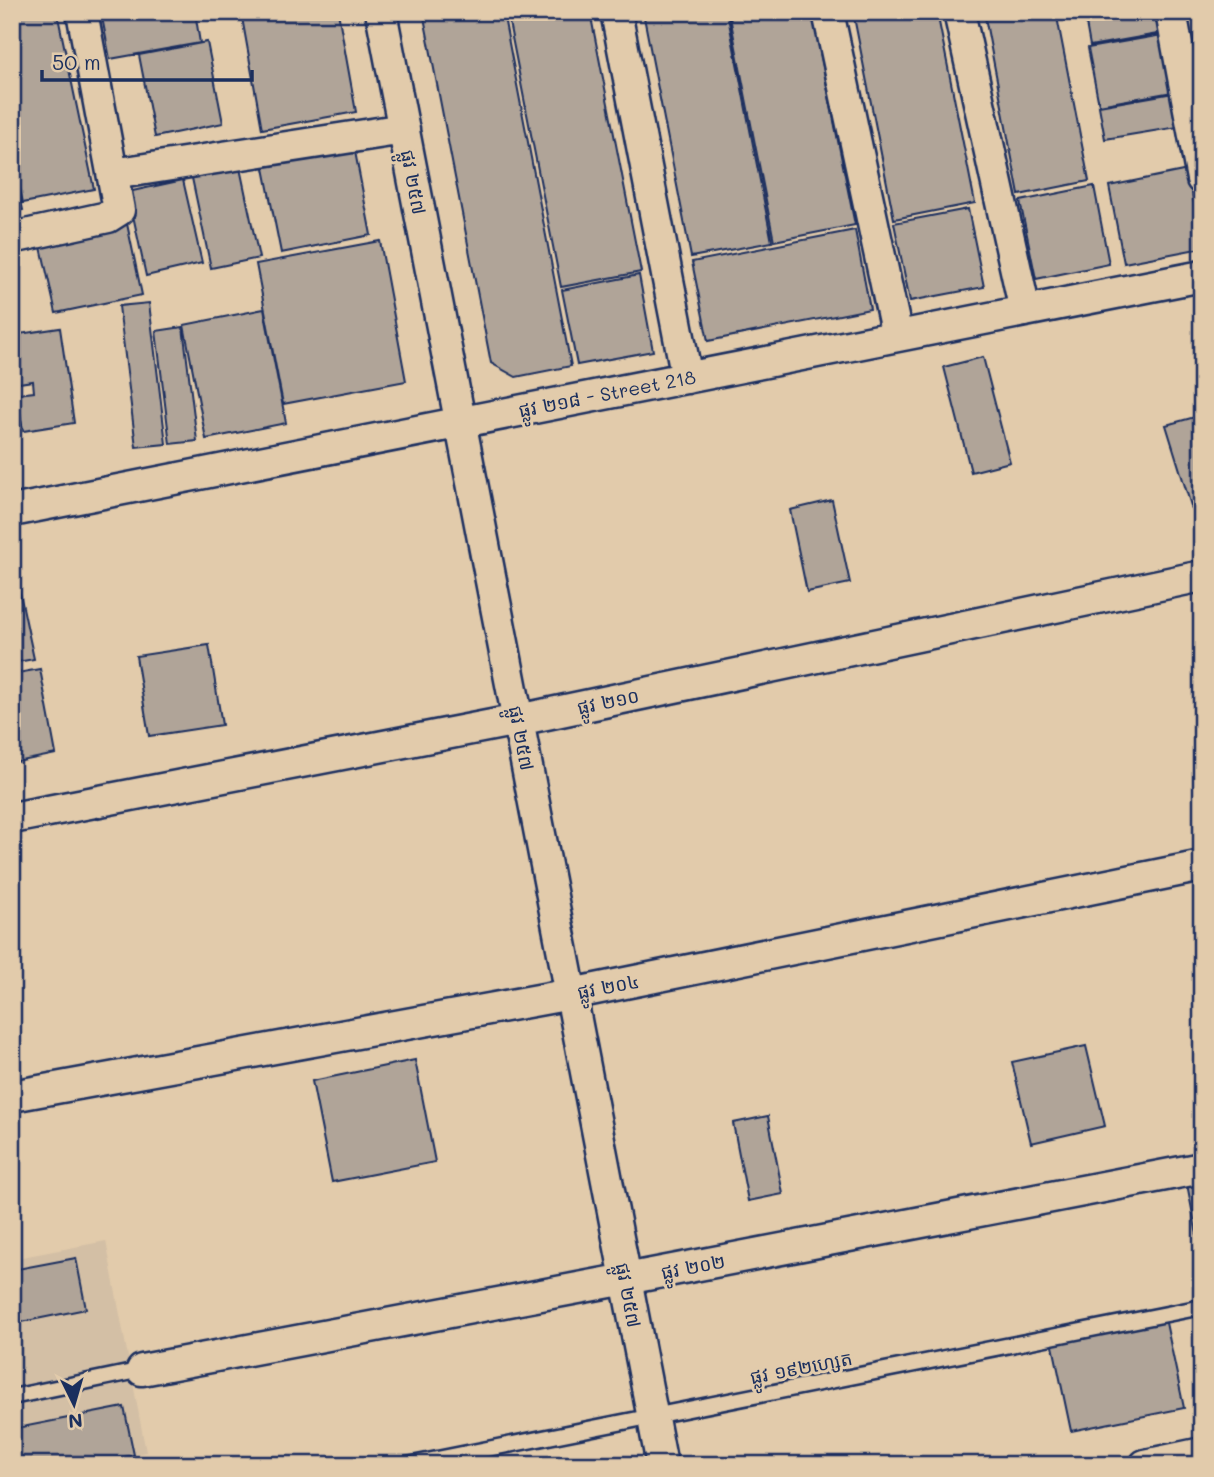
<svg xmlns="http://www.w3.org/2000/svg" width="1214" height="1477" font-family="Mali,'Noto Sans Khmer',sans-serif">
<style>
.built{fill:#d3bfa5}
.building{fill:#b0a498;stroke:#1b2f5e;stroke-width:2}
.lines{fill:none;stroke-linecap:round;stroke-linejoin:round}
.lane-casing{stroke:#1b2f5e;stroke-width:19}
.street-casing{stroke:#1b2f5e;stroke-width:35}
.lane{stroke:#e2cbab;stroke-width:14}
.street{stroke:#e2cbab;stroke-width:30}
.labels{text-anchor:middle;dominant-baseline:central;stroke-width:6;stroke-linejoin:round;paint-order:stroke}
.street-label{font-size:19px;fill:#1b2f5e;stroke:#e2cbab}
</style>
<rect width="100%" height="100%" fill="#e2cbab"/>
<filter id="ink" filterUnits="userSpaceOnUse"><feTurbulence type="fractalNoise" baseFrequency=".0143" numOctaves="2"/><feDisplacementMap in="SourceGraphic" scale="14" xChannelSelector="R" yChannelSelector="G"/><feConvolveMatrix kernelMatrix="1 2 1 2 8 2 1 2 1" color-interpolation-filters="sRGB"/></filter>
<g filter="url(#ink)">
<path class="built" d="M106 1241 146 1452 82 1465H12V1259Z"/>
<path class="building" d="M12 12H57L94 189 23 203 12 150Z
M101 12H195L200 43 110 59Z
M241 12H338L356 112 262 129Z
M423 12H503L571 366 516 377 491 363Z
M507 12H590L641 272 561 287Z
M643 12H727L772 242 691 257Z
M729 12H812L855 225 774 241Z
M853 12H937L975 203 894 219Z
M984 12H1056L1089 181 1019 195Z
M1084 12H1160L1163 33 1090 46Z
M1168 34 1178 91 1099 105 1088 48Z
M207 42 223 123 155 137 139 55Z
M1179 92 1184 126 1105 139 1099 106Z
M353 141 371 235 281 253 262 158Z
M12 161 23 210 12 212Z
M240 168 259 258 211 268 192 178Z
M1188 170 1202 248 1124 263 1109 186Z
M183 180 202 263 146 276 128 192Z
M1094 186 1109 264 1036 279 1020 201Z
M968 209 984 287 910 301 894 223Z
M126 219 142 295 56 313 39 238Z
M855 230 870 309 708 341 692 262Z
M380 241 406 381 283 404 256 264Z
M639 275 653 351 577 365 562 290Z
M149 303 166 444 136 447 119 306Z
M264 309 286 423 206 439 184 325Z
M183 327 197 441 170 444 156 331Z
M60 328 74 423 23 431 17 394 34 392 33 381 12 384V335Z
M983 357 1010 462 971 472 944 367Z
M1202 415V507L1192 509 1166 425Z
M832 500 850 583 807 592 790 510Z
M12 556 34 659 12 663Z
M209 645 222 725 149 736 136 656Z
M40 669 56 754 12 763V674Z
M1086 1046 1105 1126 1031 1143 1012 1062Z
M415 1060 435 1162 332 1182 312 1081Z
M768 1116 783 1194 748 1201 733 1123Z
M1202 1181V1261L1187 1184Z
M76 1258 86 1309 12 1324V1270Z
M1165 1318 1184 1408 1071 1431 1052 1341Z
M124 1407 134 1455 82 1465H12V1429Z"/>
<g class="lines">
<g class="lane-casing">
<path id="lane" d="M12 1397 142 1370
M407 1465 1202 1307"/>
</g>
<g class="street-casing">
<path id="street" d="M381 12 662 1465
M616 12 687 378
M828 12 897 336
M959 12 1025 311
M1171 12 1202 179
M113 174 404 129
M12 238 108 217 119 210 82 12
M12 511 1202 276
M12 818 518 720 1202 576
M12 1096 571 994 1202 866
M142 1370 626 1279 1202 1168
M1145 1465 1202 1453"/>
</g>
<use href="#lane" class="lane"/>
<use href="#street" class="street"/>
</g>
</g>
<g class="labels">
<g class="street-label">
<text transform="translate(414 182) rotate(79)">ផ្លូវ ២៥៧</text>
<text transform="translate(607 393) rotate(-11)">ផ្លូវ ២១៨ - Street 218</text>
<text transform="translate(608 701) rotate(-12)">ផ្លូវ ២១០</text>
<text transform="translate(522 738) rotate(79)">ផ្លូវ ២៥៧</text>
<text transform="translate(608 986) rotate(-11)">ផ្លូវ ២០៤</text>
<text transform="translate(693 1266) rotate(-11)">ផ្លូវ ២០២</text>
<text transform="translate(629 1295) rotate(79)">ផ្លូវ ២៥៧</text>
<text transform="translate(801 1367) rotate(-11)">ផ្លូវ ១៩២ហ្សេត</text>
</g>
</g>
<rect width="1214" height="1477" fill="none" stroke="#e2cbab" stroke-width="42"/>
<rect x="21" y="21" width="1172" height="1435" fill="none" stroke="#1b2f5e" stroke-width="2.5" filter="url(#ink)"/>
<g transform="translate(74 1404) rotate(175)" stroke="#e2cbab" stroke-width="5" paint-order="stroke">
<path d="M0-5L12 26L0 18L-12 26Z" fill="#1b2f5e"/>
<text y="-10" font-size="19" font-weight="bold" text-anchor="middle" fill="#1b2f5e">N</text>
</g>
<path d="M42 70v10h210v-10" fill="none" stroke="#1b2f5e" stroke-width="3.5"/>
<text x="52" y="70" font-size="21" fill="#1b2f5e" stroke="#e2cbab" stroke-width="5" paint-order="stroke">50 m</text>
</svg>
